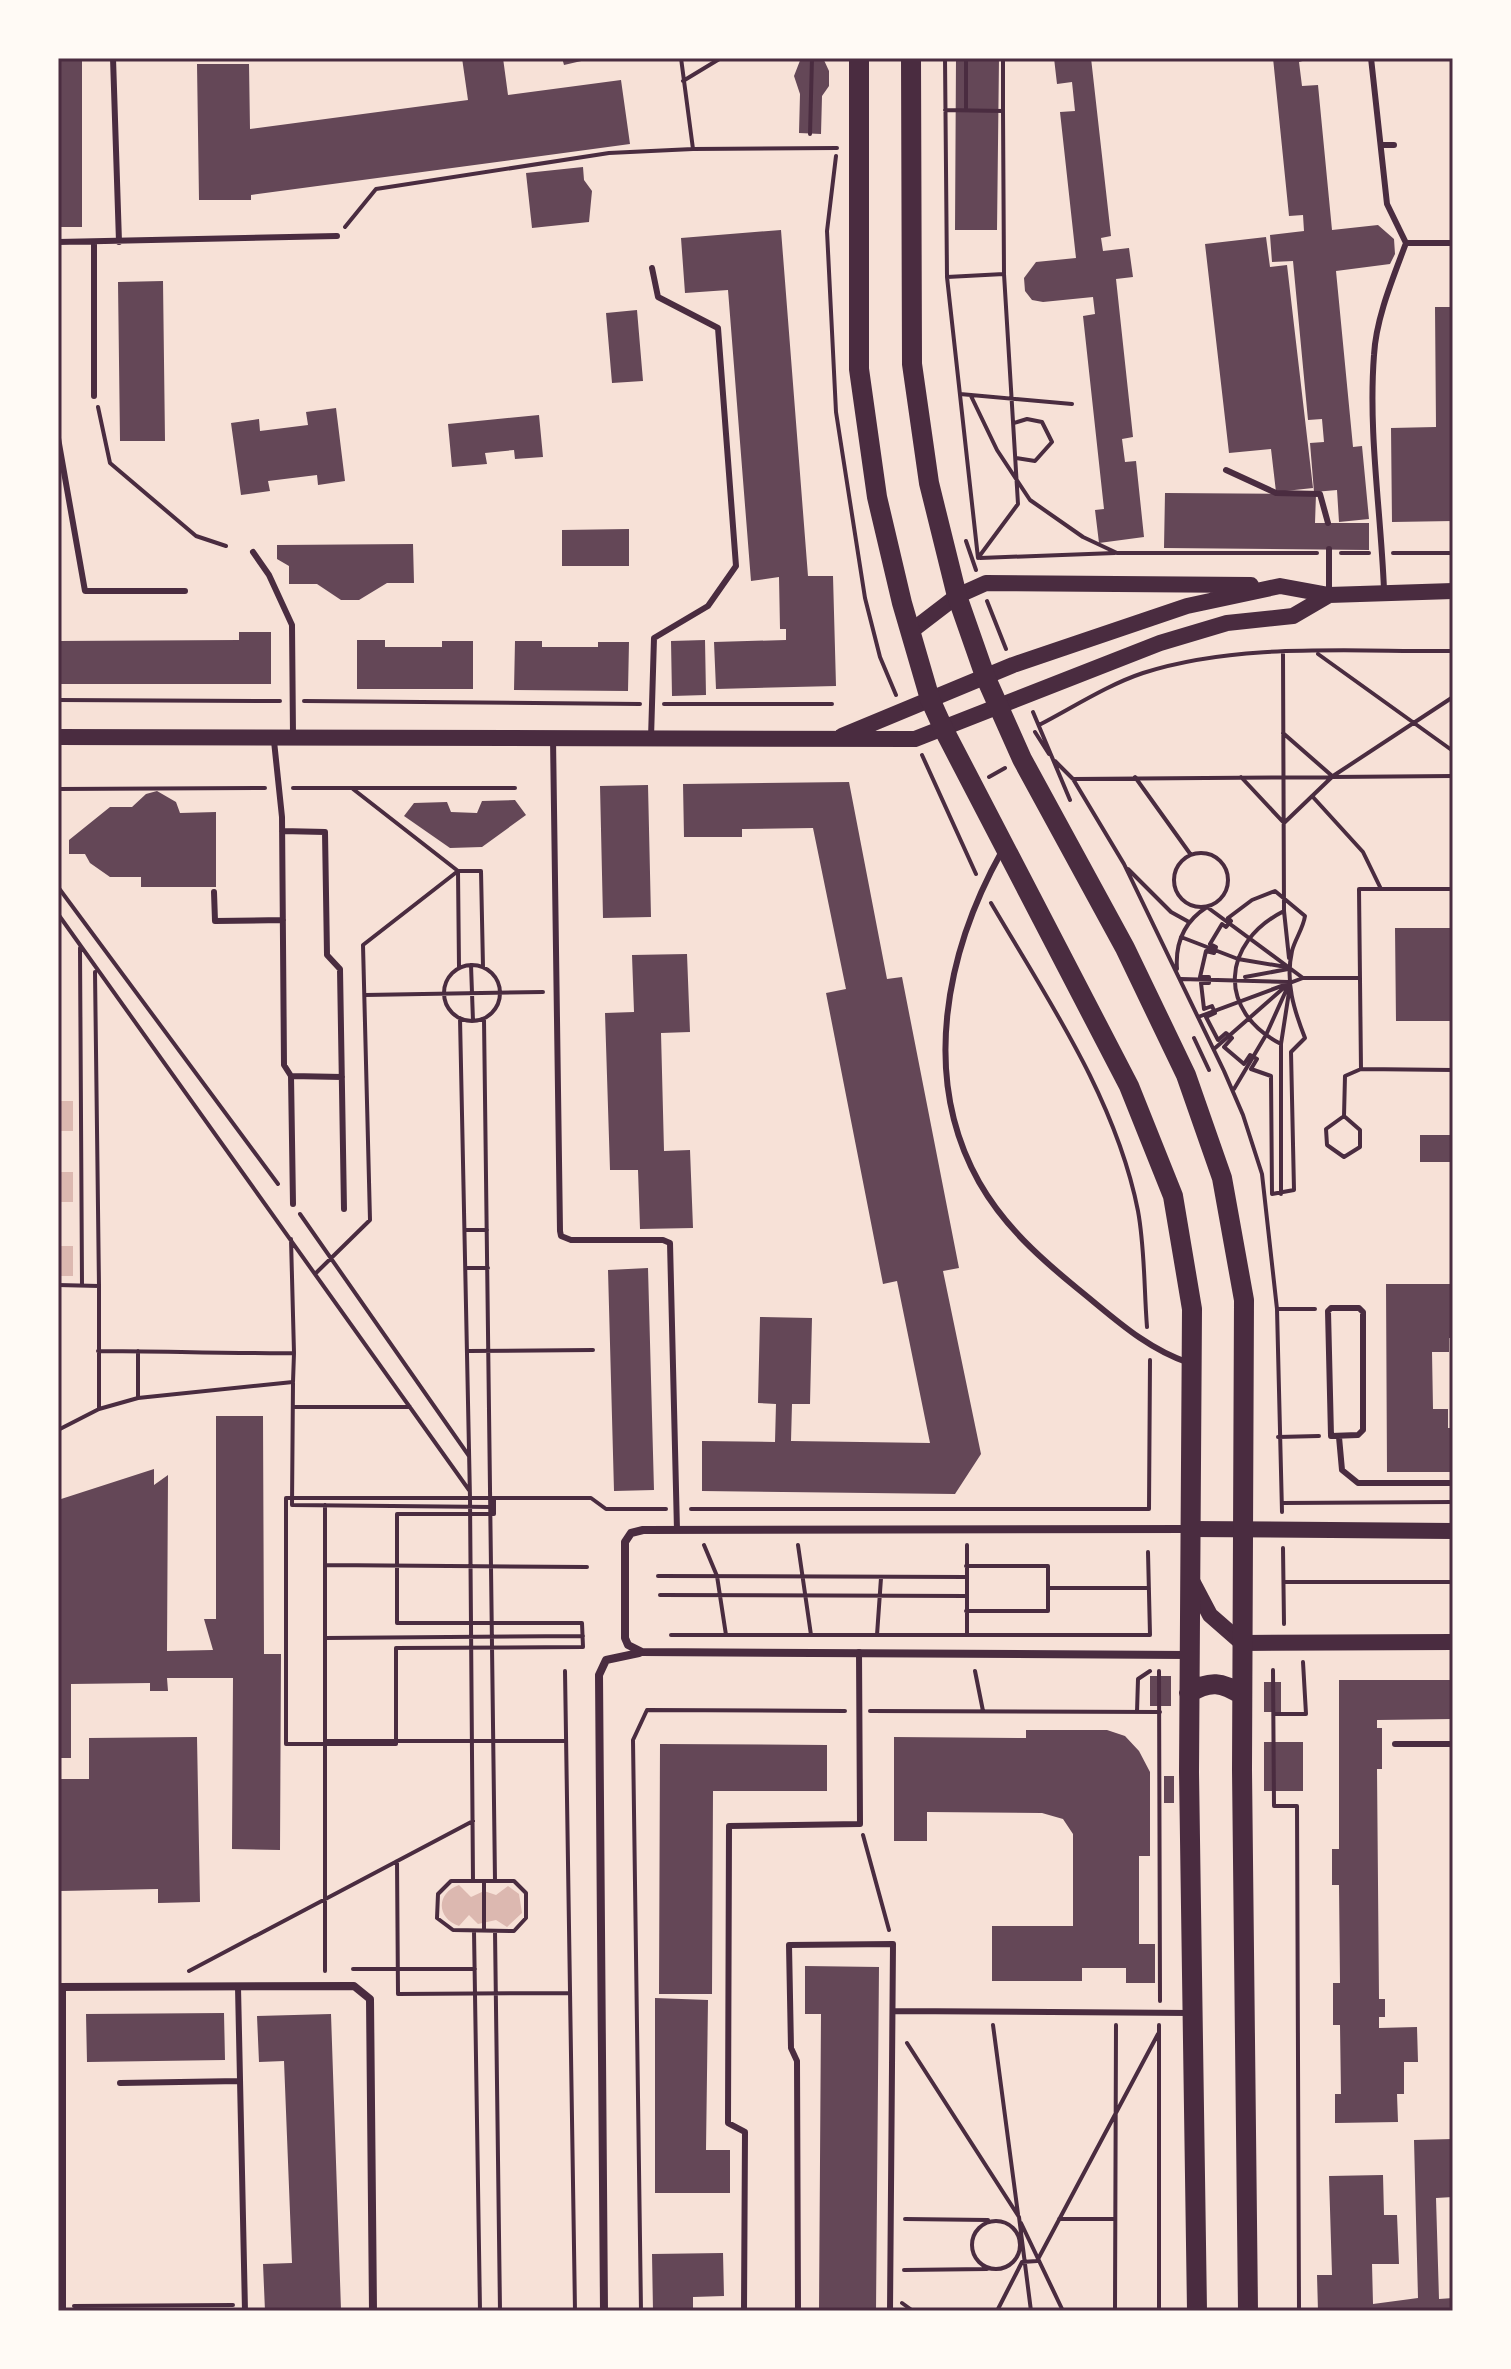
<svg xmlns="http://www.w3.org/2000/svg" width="1511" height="2369" font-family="'Fira Sans',sans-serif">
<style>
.water{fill:#dcb8b0}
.building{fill:#644757}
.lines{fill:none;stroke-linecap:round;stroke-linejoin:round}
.path{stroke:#4a2c40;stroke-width:4}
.service{stroke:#4a2c40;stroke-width:6}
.minor{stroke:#4a2c40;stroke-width:8}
.secondary{stroke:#4a2c40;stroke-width:16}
.primary{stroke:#4a2c40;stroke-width:20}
.neatline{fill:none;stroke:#4a2c40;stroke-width:3}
</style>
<rect width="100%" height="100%" fill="#f7e1d7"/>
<path class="water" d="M58 1101H73V1131H58Z
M58 1172H73V1202H58Z
M58 1246H73V1276H58Z
M459 1885 471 1897 484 1891 496 1895 508 1886 519 1894 522 1913 507 1927 496 1920 478 1924 469 1915 459 1926C436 1918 436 1893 459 1885Z"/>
<path class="building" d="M58 58H82V227H58Z
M462 58H503L508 95 621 80 630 144 251 195V200H199L197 64H249L250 129 468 100Z
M562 58H590V59L564 65Z
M801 58H823L829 71V86L822 96 821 134 799 133 800 94 794 76Z
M956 58H999L997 230H955Z
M1054 58H1091L1111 236 1101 238 1103 251 1129 248 1133 277 1116 279 1133 437 1122 439 1125 462 1136 461 1144 537 1099 543 1095 510 1104 509 1083 316 1095 314 1093 297 1043 302 1032 300 1025 291 1024 278 1036 262 1076 258 1060 112 1075 111 1072 82 1057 84Z
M1273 58H1313L1299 62 1302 86 1318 85 1332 230 1378 225 1394 239 1395 254 1390 264 1336 271 1353 447 1362 446 1369 519 1339 522 1337 490 1314 492 1310 443 1324 442 1322 419 1308 420 1293 261 1272 262 1270 235 1304 231 1303 215 1289 216Z
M583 167 584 180 592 191 589 222 532 228 526 173Z
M781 230 808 576H833L836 686 716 689 714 642 786 640V629H780L779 577 751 581 728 290 685 293 681 238Z
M1266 237 1270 267 1287 265 1313 488 1276 492 1271 449 1229 453 1205 244Z
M163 281 165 441H120L118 282Z
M1435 307H1453V521L1392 522 1391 428 1436 427Z
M637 310 643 381 612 383 606 313Z
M336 408 345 481 318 485 317 475 268 481 270 491 241 495 231 423 259 419 260 431 308 425 306 412Z
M539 415 543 457 515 459 514 450 485 453 487 464 452 467 448 424Z
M1165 493 1316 494 1315 523H1369V550L1164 548Z
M629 529V566H562V530Z
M413 544 414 583H387L359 600H341L317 584H289V566L277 559V545Z
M239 632H271V684H58V641L239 640Z
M357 640H385V647H442V641H473V689H357Z
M705 640 706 695 672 696 671 641Z
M515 641H542V647H598V642H629L628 691 514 690Z
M849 782 887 979 902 977 959 1268 943 1271 981 1454 955 1494 702 1491V1441L775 1442 776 1404 758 1403 760 1317 812 1318 810 1404H792L791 1441 930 1443 897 1281 883 1284 826 993 846 989 813 828 742 829V837H684L683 784Z
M648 785 651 917 603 918 600 786Z
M157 791 176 802 180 813 216 812V887H141V877H110L90 863 85 854H69V840L110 807H132L146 794Z
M515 800 526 815 482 847 450 848 404 816 414 803 447 802 451 812 477 813 482 801Z
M1395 928H1453V1021H1396Z
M687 954 690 1032 661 1033 664 1151 690 1150 693 1228 640 1229 638 1170H610L605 1013 634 1012 632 955Z
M1420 1135H1453V1162H1420Z
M648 1268 654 1490 614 1491 608 1270Z
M1386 1284H1453V1338H1449V1352H1432L1433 1409H1448V1428H1453V1472H1387Z
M216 1416H263L264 1654H281L280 1850 232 1849 233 1678H167L168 1691H150V1683L71 1684V1758H58V1500L154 1469V1485L168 1475 167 1651 213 1650 204 1619H216Z
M1150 1676H1171V1706H1150Z
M1339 1680H1453V1719L1377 1720V1728H1382V1769H1377L1379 1999H1385V2017H1379V2028L1417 2027 1418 2062H1404V2094H1397L1398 2122 1335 2123V2094H1341L1340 2025H1333V1983H1340L1339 1885H1332V1849H1339Z
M1264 1682H1281V1712H1264Z
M1026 1730H1107L1125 1736 1139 1751 1150 1772V1856H1139V1944H1155V1983H1126V1968H1082V1981H992V1926H1073V1834L1063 1819 1042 1813 927 1812V1841H894V1737L1026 1738Z
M197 1737 200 1902 158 1903V1889L60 1891 58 1779H89V1738Z
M1264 1742H1303V1791H1264Z
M660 1744 827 1745V1791H713L712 1994H659Z
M1164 1776H1174V1803H1164Z
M805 1966 879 1967 876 2311H819L821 2014H805Z
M655 1998 708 2000 706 2150H730V2193H655Z
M224 2013 225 2060 87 2062 86 2014Z
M331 2014 341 2310 265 2311 263 2264 292 2263 284 2061 259 2062 257 2016Z
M1453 2139V2197L1436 2198 1439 2299 1453 2298V2311H1318L1317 2275H1332L1329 2176 1383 2175 1384 2215H1397L1399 2264H1372L1373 2304 1418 2298 1414 2140Z
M723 2253 724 2296 693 2297V2311H653L652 2254Z"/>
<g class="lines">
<path class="path" d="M681 58 693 149 837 148
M945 58 947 277 978 558 1018 504 1004 274 947 277
M966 58V110
M1003 58V111
M683 81 721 58
M945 110 1003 111 1004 274
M810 134 812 58
M836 156 827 231 836 412 865 598 880 657 896 695
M345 227 376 189 609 153 693 149
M960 394 1072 404
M971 396 997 450 1030 500 1083 537 1117 553H1317
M98 407 110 463 196 536 226 546
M1014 423 1027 419 1042 422 1052 442 1035 461 1016 458
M966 541 976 570
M1341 553H1369
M1393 553H1453
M980 558 1115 553
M987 601 1006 649
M1318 654 1453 751
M58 700 280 701
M304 701 640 704
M664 704H832
M1033 712 1070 800
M1039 725C1072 708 1107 685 1143 673 1240 642 1352 652 1453 651
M1035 732 1049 754
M1283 733 1331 775
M922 755 976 874
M1055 761 1073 779 1124 864 1224 1071 1243 1115 1262 1174 1277 1309 1282 1512
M989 777 1005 768
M1135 777 1191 855
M1241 777 1284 823 1333 776 1453 697
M1073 779 1453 776
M293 788H515
M58 789 265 788
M353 789 458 871 459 967
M1312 796 1363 852 1381 889
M1174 880a27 27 0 1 1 54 0a27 27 0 1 1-54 0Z
M1128 869 1171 912 1189 922
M58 887 278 1184
M1453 889H1359L1361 1069 1453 1070
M1275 891 1305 916C1303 929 1295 939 1292 951 1285 982 1294 1010 1305 1038L1291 1052 1294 1190 1272 1194 1271 1076 1251 1069 1257 1059 1250 1055 1244 1064 1224 1047 1232 1038 1226 1033 1218 1040 1206 1017 1215 1013 1212 1006 1204 1009 1201 983H1209V977H1200L1206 951 1214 953 1216 947 1210 944 1222 924 1226 927 1231 921 1228 918 1252 900Z
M991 903C1048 1000 1116 1099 1138 1211 1145 1249 1144 1290 1147 1327
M1284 911 1289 958
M58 914 469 1490
M1181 937 1238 959 1286 967
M80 948 82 1285
M444 993a28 28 0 1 1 56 0a28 28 0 1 1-56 0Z
M471 965 473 1021
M1177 969C1175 942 1185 921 1207 907L1303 978H1360
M95 972 99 1286
M1245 977 1288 969
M1181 979 1288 982
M365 995 543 992
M1198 1017 1303 978
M460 1018 470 1498 473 1881
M484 1019 495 1881
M1194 1038 1209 1070
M1281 1044 1289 992
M1214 1049 1287 985
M1234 1089 1266 1035 1289 984
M1344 1116 1326 1129 1327 1145 1344 1157 1360 1147V1130L1344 1116 1345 1076 1361 1069
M1281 1194V1044C1217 1011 1221 943 1284 911L1283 654
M300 1214 469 1456
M466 1230H487
M291 1239 294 1353
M466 1268H488
M316 1273 370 1220 363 945 458 871H481L483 967
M58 1285 99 1286V1409L58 1430
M1277 1309H1315
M98 1351C163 1351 228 1354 294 1353L293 1382 138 1398V1351
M468 1351 593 1350
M293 1383 292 1505 492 1507
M293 1407H410
M99 1409 138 1398
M1278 1437 1319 1436
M494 1498V1514H397V1623H582L583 1647 396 1648V1744H286V1498H591L606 1509H666
M1282 1503 1453 1502
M325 1505V1971
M691 1509H1149L1150 1360
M704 1545 717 1576 726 1635
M798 1545 811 1635
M967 1545V1635
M1283 1548 1284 1624
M326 1565 587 1567
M966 1566H1048V1588H1149
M658 1576 966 1577
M1284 1582H1453
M660 1595 966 1596
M966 1611H1048V1588
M671 1635H1150L1148 1552
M877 1635 881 1578
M325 1638 583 1636
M1273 1670 1274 1806H1297L1299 2311
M565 1671 575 2311
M975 1671 983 1711
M1159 1671 1160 2001
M870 1711 1160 1712
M1137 1712 1138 1679 1150 1671
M1274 1714H1306L1303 1662
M325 1741H566
M863 1835 889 1930
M397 1861 398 1994 569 1993
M451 1881H514L526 1893V1918L514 1931 453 1930 437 1918 438 1894Z
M484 1881V1931
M474 1931 480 2311
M495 1931 500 2311
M353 1969H475
M189 1971 473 1821
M993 2025 1018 2214
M907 2043 1019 2217 1031 2311
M905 2219 988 2220
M1059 2219H1115
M972 2245a24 24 0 1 1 48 0a24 24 0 1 1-48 0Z
M1021 2223 1063 2311
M904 2270 987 2269
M902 2303 913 2311
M74 2306 233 2305
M641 2311 633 1740 647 1710 845 1711
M997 2311 1022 2262 1037 2261 1158 2034
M1115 2311 1116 2025
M1159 2311V2025"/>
<path class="service" d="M113 58 119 242
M1371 58 1387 204 1406 243C1393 278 1376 318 1374 355 1368 433 1381 512 1384 590
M1381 145H1394
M58 242 337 236
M94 242V396
M1406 243H1453
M58 438 85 591H185
M1226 470 1276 493 1320 494 1328 523
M1329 549V592
M253 552 269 575 292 625 293 735
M553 738 560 1231 561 1236 571 1240H663L670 1243 677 1530
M651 738 654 638 708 606 736 566 718 328 658 297 652 268
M274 741 282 817 284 1065 291 1076 293 1204
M282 831 325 832 327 955 340 969 344 1209
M1002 851C946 951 920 1077 979 1182 1004 1226 1040 1258 1078 1289 1114 1318 1145 1348 1189 1363
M214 892 215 921 283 920
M291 1076 342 1077
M1359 1308 1363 1312V1430L1358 1435 1331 1436 1328 1311 1331 1308Z
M1339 1437 1342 1470 1358 1483H1453
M1395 1744H1453
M63 1987V2311
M238 1987 245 2311
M894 2011 1190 2013
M120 2083 240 2081
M744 2311 745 2132 728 2123 729 1826 860 1824 859 1652
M798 2311 797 2061 791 2048 789 1945 893 1944 890 2311"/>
<path class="minor" d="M1188 1655 642 1652 628 1645 625 1638V1542L631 1533 643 1530 1190 1529
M58 1987 354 1986 370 1999 373 2311
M604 2311 599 1675 606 1660 639 1653"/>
<path class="secondary" d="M910 632 957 596 986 583 1251 585
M842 736 1013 665 1187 606 1280 586 1329 595 1453 591
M58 737 915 739 1160 643 1227 623 1293 616 1329 595
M1191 1529 1453 1531
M1191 1579 1210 1615 1242 1643 1453 1642"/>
<path class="primary" d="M859 58V369L877 497 902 603 930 699 944 730 1129 1086 1173 1196 1192 1309 1189 1772 1197 2311
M911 58 912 364 929 483 957 596 985 676 1022 759 1125 948 1186 1075 1222 1178 1244 1300 1242 1770 1248 2311
M1189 1693C1210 1680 1222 1682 1242 1695"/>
</g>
<rect width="1511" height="2369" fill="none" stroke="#fffaf5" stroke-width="120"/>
<rect x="60" y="60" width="1391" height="2249" class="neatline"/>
</svg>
